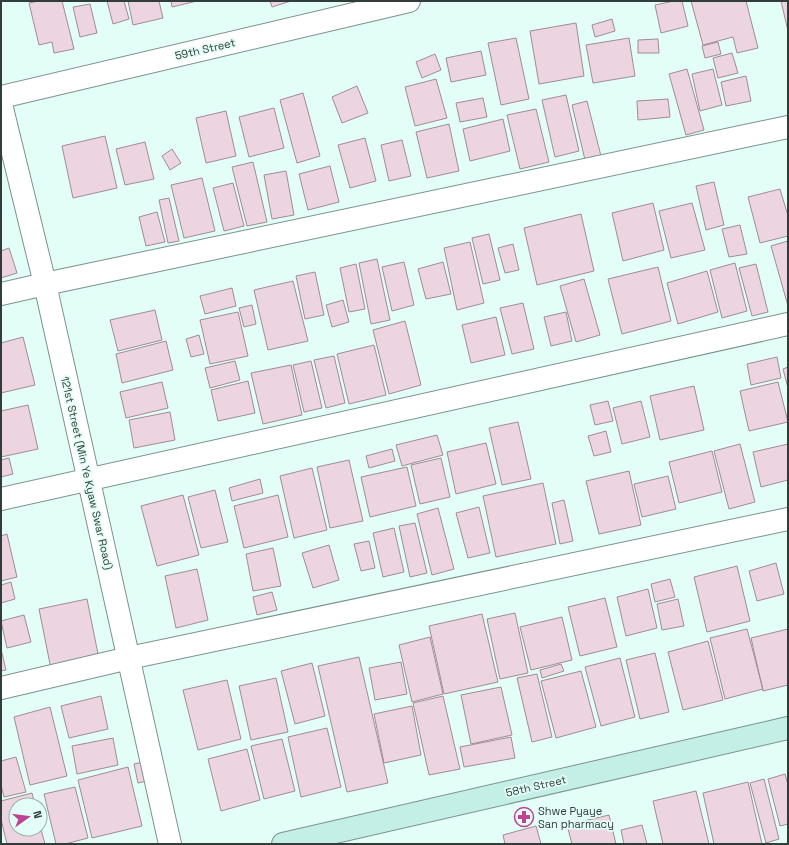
<svg xmlns="http://www.w3.org/2000/svg" width="789" height="845" font-family="'Space Grotesk',sans-serif">
<style>
.building{fill:#ecd5e1;stroke:#a08b96}
.lines{fill:none;stroke-linecap:round;stroke-linejoin:round}
.street-casing{stroke:#7b938d;stroke-width:24}
.secondary-casing{stroke:#7b938d;stroke-width:24}
.street{stroke:#fff;stroke-width:22}
.secondary{stroke:#c4efe7;stroke-width:22}
.labels{text-anchor:middle;dominant-baseline:central;stroke-width:3.5;stroke-linejoin:round;paint-order:stroke}
.street-label{font-size:11px;fill:#323c39;stroke:#e3fef6}
.poi-label{font-size:11px;fill:#323c39;stroke:#e3fef6;text-anchor:start}
</style>
<rect width="100%" height="100%" fill="#e3fef6"/>
<path class="building" d="M39 1H62L74 49 54 53 52 42 39 45 29 3Z
M107 1H124L129 19 113 24Z
M128 1H159L163 18 133 25Z
M171 1H197L172 7Z
M270 1H291L272 7Z
M674 1H682L688 26 661 33 655 5Z
M691 1H746L758 48 737 53 733 37 703 45Z
M781 1H788V31Z
M90 4 97 33 80 37 73 7Z
M612 19 615 31 595 37 592 25Z
M576 23 584 76 539 84 530 31Z
M516 38 529 99 501 105 488 43Z
M629 38 635 76 593 83 586 45Z
M658 39 659 53H638V40Z
M718 42 721 54 705 58 702 46Z
M481 51 486 75 451 82 446 58Z
M732 53 738 73 718 78 713 58Z
M435 54 441 70 422 78 416 62Z
M687 69 704 130 686 135 669 74Z
M713 69 722 105 700 111 692 74Z
M746 76 751 101 726 106 721 82Z
M436 79 447 118 415 126 405 87Z
M357 86 368 113 342 123 332 97Z
M303 93 320 156 297 163 280 100Z
M566 95 579 151 555 157 542 100Z
M483 98 487 117 460 122 456 103Z
M668 99 670 117 638 120 637 101Z
M587 101 601 156 585 160 572 105Z
M274 108 284 148 249 157 239 117Z
M536 109 549 162 520 169 507 115Z
M226 111 236 156 206 163 196 118Z
M503 119 510 151 470 161 463 129Z
M449 124 459 171 427 178 416 132Z
M105 136 117 188 73 198 62 146Z
M365 138 376 181 350 188 338 145Z
M402 140 411 176 389 181 381 145Z
M145 142 154 179 125 185 116 149Z
M172 149 181 163 170 170 162 156Z
M253 162 267 222 247 226 232 167Z
M330 166 339 202 308 210 299 174Z
M286 171 294 215 272 219 264 175Z
M202 178 215 231 184 238 171 185Z
M714 182 724 225 706 230 696 186Z
M233 183 244 226 224 231 213 188Z
M780 189 788 216V236L760 243 748 197Z
M169 198 179 241 168 243 159 200Z
M653 203 664 250 623 261 612 213Z
M692 203 705 250 671 258 659 211Z
M157 212 165 242 146 246 139 217Z
M581 214 594 271 537 285 524 228Z
M740 225 747 254 729 257 722 229Z
M489 234 500 280 483 284 472 238Z
M788 241V306L771 246Z
M470 242 484 303 457 310 444 248Z
M513 244 519 270 505 273 498 248Z
M9 248 17 273 1 278V251Z
M377 259 390 320 371 324 359 263Z
M404 262 414 305 392 311 382 267Z
M443 262 451 294 426 299 418 269Z
M735 263 747 311 722 318 710 270Z
M356 264 365 309 349 312 340 268Z
M756 264 768 312 752 316 739 268Z
M658 267 671 321 622 334 608 279Z
M707 271 718 312 678 324 667 283Z
M315 272 324 315 305 319 296 276Z
M584 279 600 335 576 342 560 286Z
M293 281 308 341 268 350 254 290Z
M232 288 236 306 205 314 200 296Z
M343 300 349 322 332 327 326 305Z
M523 303 534 349 512 354 500 308Z
M252 305 256 324 244 327 239 308Z
M155 310 162 340 118 351 110 320Z
M238 312 248 356 210 364 200 320Z
M566 312 572 341 551 346 544 317Z
M496 317 505 355 471 363 462 325Z
M405 321 421 385 389 394 373 330Z
M199 335 204 354 191 357 186 339Z
M23 337 35 385 1 393V343Z
M166 341 173 370 122 383 116 354Z
M374 345 386 395 349 404 337 354Z
M334 356 345 403 326 408 314 360Z
M777 357 781 378 751 385 747 364Z
M235 361 240 380 210 388 205 368Z
M311 361 322 408 304 412 293 365Z
M291 365 302 415 263 424 251 373Z
M788 367V388L783 369Z
M248 381 255 413 218 421 211 390Z
M162 382 168 408 126 418 120 392Z
M778 382 788 422 749 431 740 391Z
M694 386 704 430 660 440 650 396Z
M608 401 613 421 595 425 590 405Z
M641 401 650 437 622 444 613 408Z
M28 405 38 449 1 457V411Z
M170 412 175 440 134 448 129 420Z
M518 422 531 479 502 485 489 428Z
M606 431 611 452 594 456 588 436Z
M437 435 443 455 402 466 396 445Z
M486 443 496 484 456 494 447 452Z
M740 444 755 502 729 509 714 451Z
M788 444V480L761 487 753 452Z
M392 449 395 461 369 468 366 456Z
M712 451 722 492 679 503 669 462Z
M9 458 13 474 1 477V460Z
M441 458 450 497 420 504 411 465Z
M349 460 363 521 330 528 317 467Z
M407 467 416 506 370 517 361 477Z
M312 468 327 530 294 538 280 476Z
M629 471 641 525 599 534 586 481Z
M668 476 676 509 642 517 634 484Z
M260 479 263 493 232 501 229 488Z
M543 483 556 544 496 557 483 496Z
M215 490 228 542 201 548 188 497Z
M183 495 199 555 157 566 141 506Z
M278 495 288 537 244 548 234 506Z
M564 500 573 541 560 544 552 503Z
M479 507 490 553 468 558 456 513Z
M438 508 454 569 432 575 417 514Z
M415 523 427 573 410 577 399 526Z
M394 528 404 572 383 577 373 533Z
M7 534 17 577 1 581V536Z
M369 541 375 568 361 571 354 544Z
M329 545 339 580 313 588 302 553Z
M273 548 281 586 253 591 246 554Z
M776 563 784 594 757 601 749 571Z
M737 566 750 621 707 632 694 577Z
M197 569 208 620 176 628 165 576Z
M670 579 675 597 655 602 651 584Z
M11 582 15 599 1 603V585Z
M648 589 657 628 626 636 617 597Z
M272 592 277 610 257 615 253 597Z
M605 598 617 647 580 656 568 607Z
M87 599 99 659 51 669 39 609Z
M678 599 684 626 662 630 657 604Z
M515 613 528 673 500 679 487 619Z
M482 614 498 682 444 694 429 626Z
M24 615 31 642 7 648 1 621Z
M562 617 572 660 531 670 520 627Z
M747 629 763 689 725 699 710 638Z
M788 629V685L763 691 751 638Z
M430 637 443 694 412 702 399 645Z
M708 641 723 700 683 710 668 652Z
M1 649 6 670 1 671Z
M655 653 669 712 640 719 626 660Z
M359 657 388 783 347 792 318 666Z
M620 658 635 717 601 726 585 667Z
M401 662 407 694 375 700 369 668Z
M312 663 325 716 295 724 281 671Z
M561 664 564 671 542 678 540 670Z
M581 671 596 727 556 738 541 681Z
M537 674 552 737 532 742 517 678Z
M276 678 288 732 251 740 239 686Z
M227 680 241 739 198 750 183 690Z
M501 687 512 735 471 744 461 695Z
M101 696 108 729 69 738 61 706Z
M443 696 460 769 429 775 413 703Z
M412 706 421 755 384 763 374 714Z
M50 707 67 776 30 785 14 717Z
M327 728 341 787 301 797 288 737Z
M511 737 515 758 464 767 460 747Z
M113 738 118 765 77 774 72 746Z
M282 739 295 791 264 799 251 746Z
M247 749 260 800 221 811 208 759Z
M16 757 26 792 4 797 1 785V761Z
M148 761 152 780 138 783 134 764Z
M128 767 142 826 92 838 78 780Z
M785 774 788 785V824L780 826 768 779Z
M764 779 779 839 766 843 750 783Z
M748 782 762 844H714L703 793Z
M75 787 88 838 65 844H56L44 794Z
M696 791 709 844H663L653 801Z
M32 793 35 805H16V829H40V826L45 844H7L1 819V801Z
M609 815 616 844H572L567 825Z
M642 825 647 844H624L621 830Z
M536 826 541 844H505L503 835Z"/>
<g class="lines">
<g class="street-casing">
<path id="street" d="M1 97 409 1
M1 104 45 284 170 844
M1 294 45 284 788 127
M1 499 788 324
M1 688 129 658 788 519"/>
</g>
<g class="secondary-casing">
<path id="secondary" d="M283 844 788 728"/>
</g>
<use href="#street" class="street"/>
<use href="#secondary" class="secondary"/>
</g>
<defs>
<g id="pharmacy-ring" transform="scale(1)"><circle r="9.5" fill="#e3fef6" stroke="#bf4394" stroke-width="1.5"/><path d="M-2-6h4v4h4v4h-4v4h-4v-4h-4v-4h4Z" fill="#bf4394"/></g>
</defs>
<g fill-rule="evenodd">
<use href="#pharmacy-ring" x="524" y="817"/>
</g>
<g class="labels">
<g class="street-label">
<text transform="translate(205 49) rotate(-13)">59th Street</text>
<text transform="translate(87 473) rotate(77)">121st Street (Min Ye Kyaw Swar Road)</text>
<text transform="translate(536 786) rotate(-13)">58th Street</text>
</g>
<g class="poi-label">
<text x="538" y="811">Shwe Pyaye<tspan x="538" dy="13">San pharmacy</tspan></text>
</g>
</g>
<rect width="789" height="845" fill="none" stroke="#323c39" stroke-width="4"/>
<g transform="translate(28 817) rotate(76)"><circle r="19" fill="#e3fef6" stroke="#9cb0aa"/>
<path d="M0-3L7 15L0 10L-7 15Z" fill="#bf4394"/>
<text y="-6" font-size="11" font-weight="bold" text-anchor="middle" fill="#323c39">N</text>
</g>
</svg>
